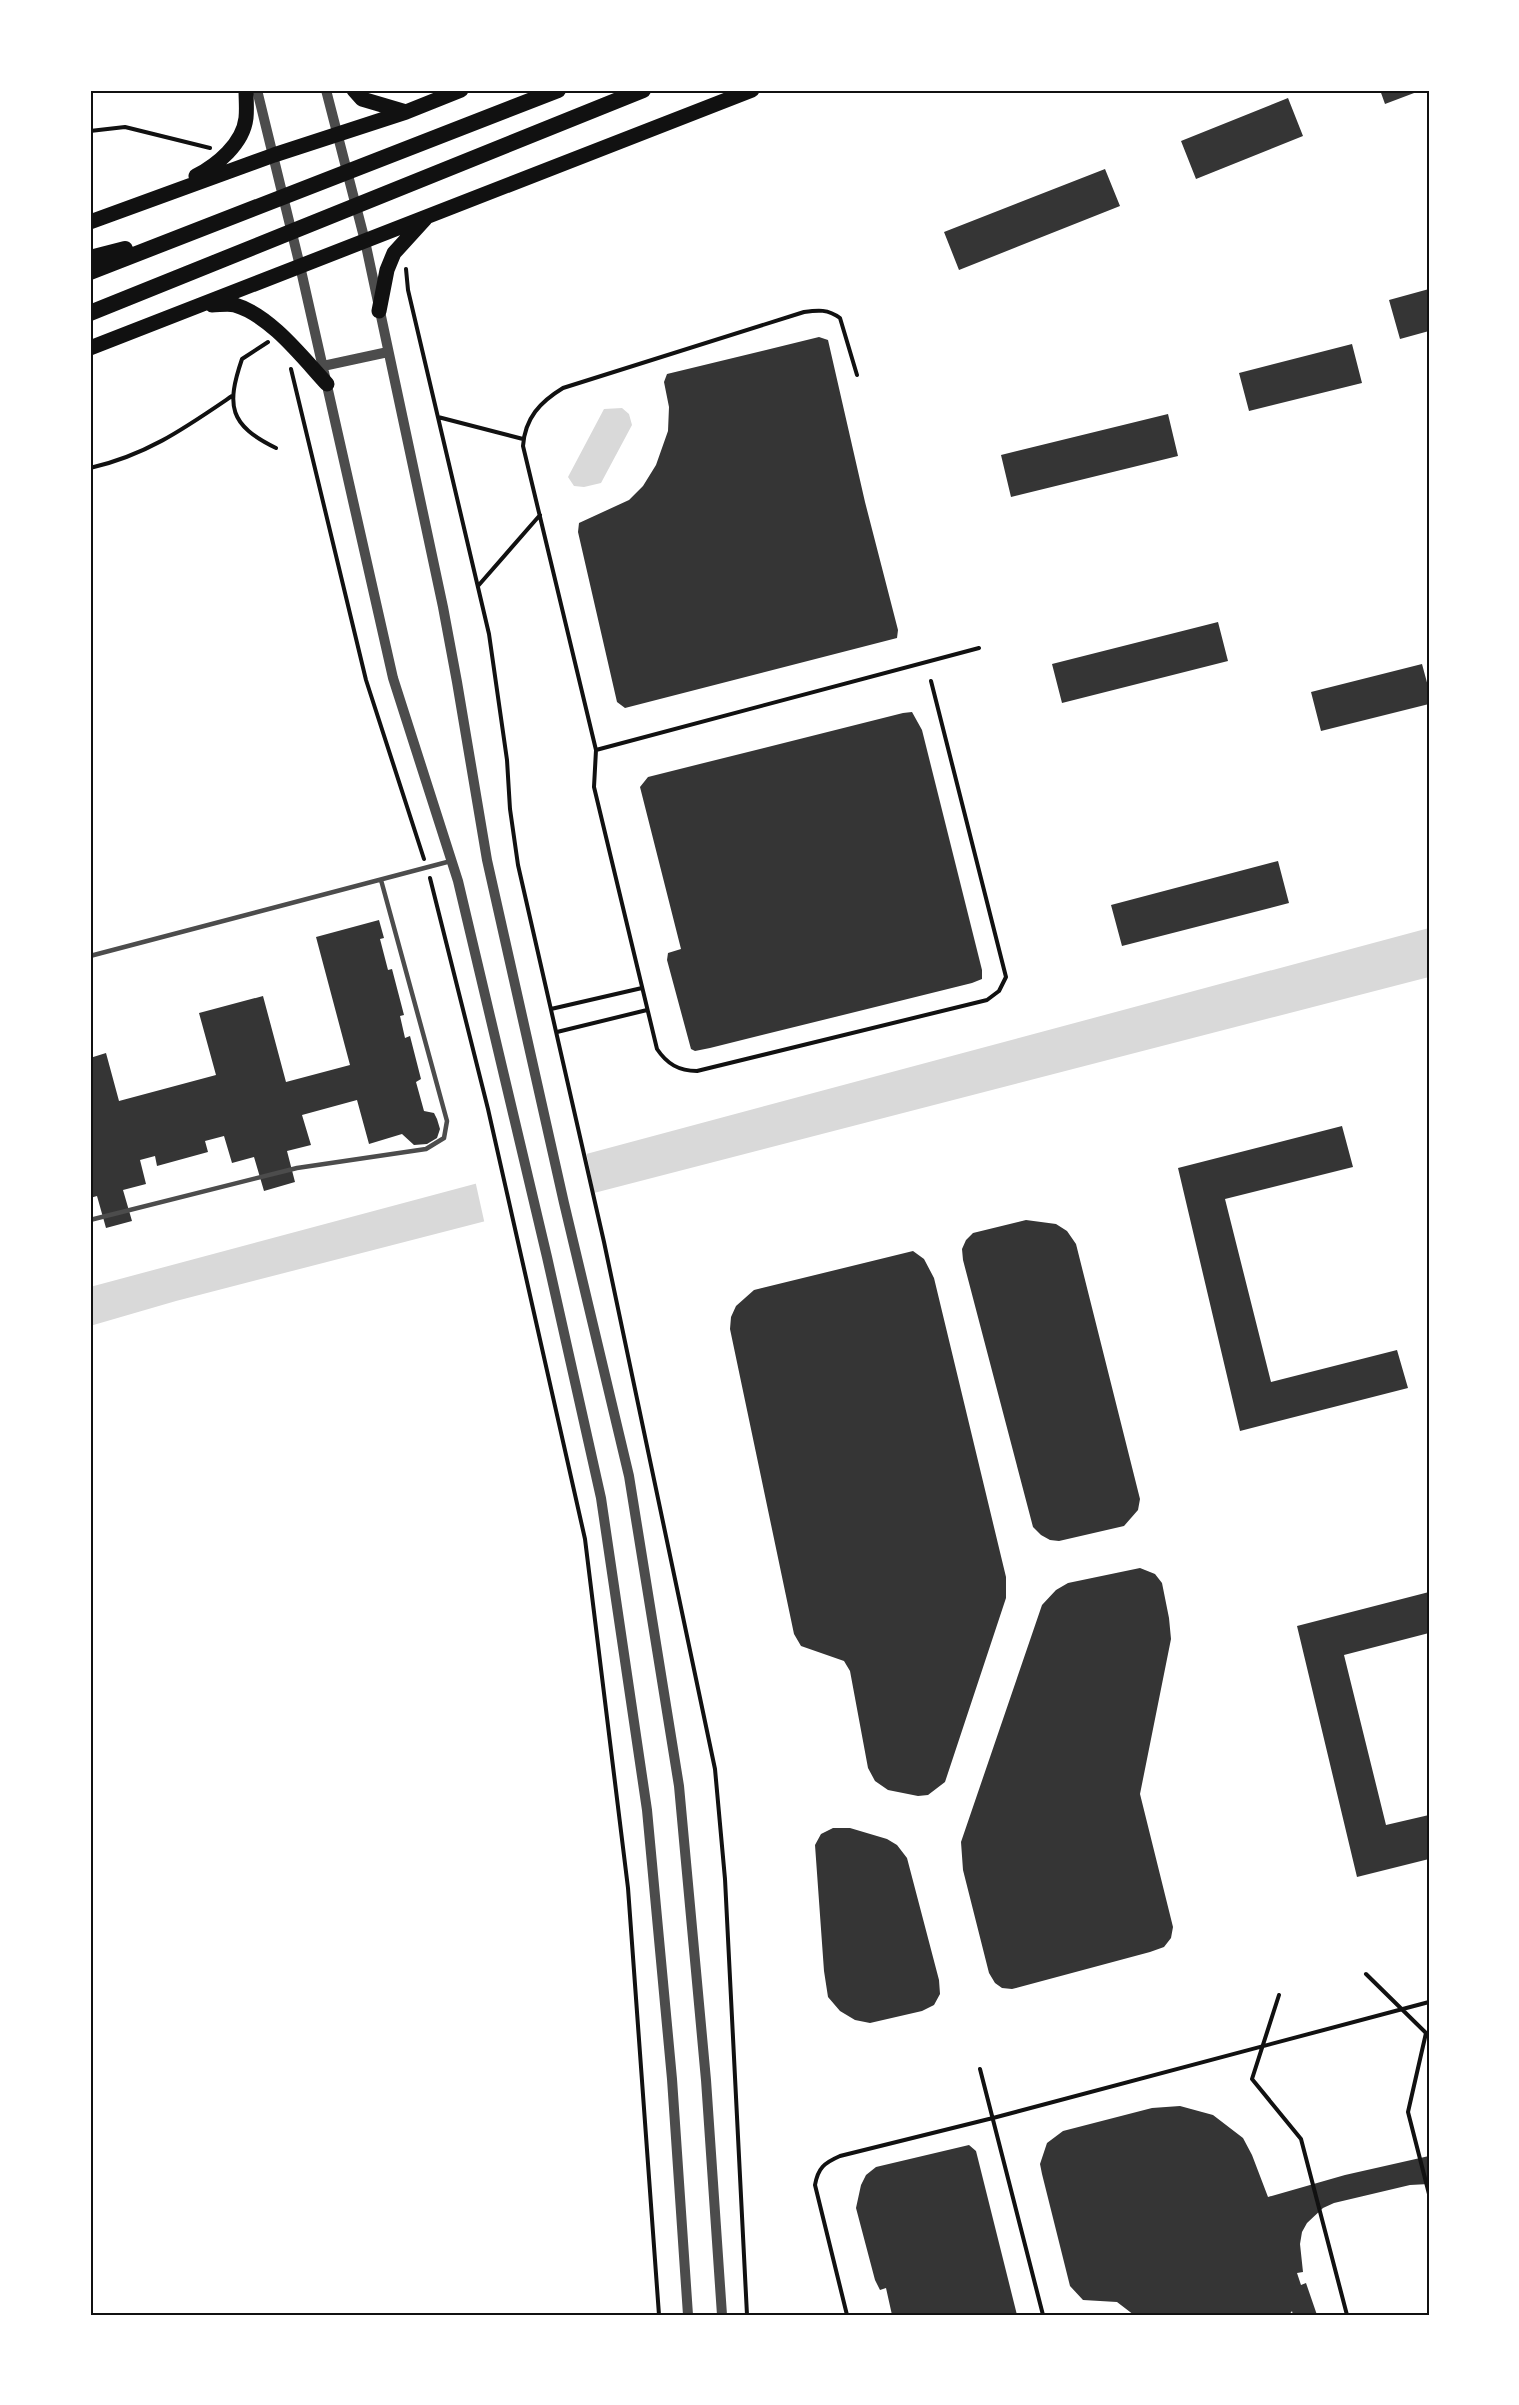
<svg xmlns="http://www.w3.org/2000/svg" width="1519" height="2405" font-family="'IBM Plex Sans',sans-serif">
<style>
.water{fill:#d9d9d9}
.pier{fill:#fff}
.building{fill:#353535}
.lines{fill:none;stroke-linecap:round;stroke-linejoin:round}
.path{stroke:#111;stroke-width:4}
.service{stroke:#4c4c4c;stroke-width:4.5}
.tertiary{stroke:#4c4c4c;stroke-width:10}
.primary{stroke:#111;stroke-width:15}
.trunk{stroke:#111;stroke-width:16}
.neatline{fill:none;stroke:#111;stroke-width:2}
</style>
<rect width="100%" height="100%" fill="#fff"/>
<path class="water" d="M622 408 629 414 632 425 601 483 584 487 574 486 568 477 604 409Z
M1429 928V977L176 1301 90 1326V1287Z"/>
<path class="pier" d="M586 1151 595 1196 485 1225 475 1180Z"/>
<path class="building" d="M1380 90H1422L1385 104Z
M1288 98 1303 136 1196 179 1181 141Z
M1105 169 1120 206 959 270 944 232Z
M1429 289V331L1400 339 1389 300Z
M819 337 828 340 865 502 898 630 897 638 625 708 617 702 578 532 579 523 629 500 643 486 656 465 668 431 669 407 664 382 667 374Z
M1352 344 1362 383 1249 411 1239 373Z
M1168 414 1178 456 1011 497 1001 455Z
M1218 622 1228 661 1062 703 1052 664Z
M1422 664 1429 690V704L1321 731 1311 692Z
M912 712 922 730 982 970V979L972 983 710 1048 695 1051 691 1049 667 960 668 953 681 949 640 787 648 777 903 713Z
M1278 861 1289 903 1122 946 1111 905Z
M379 920 384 938 380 939 388 970 392 969 404 1015 400 1016 405 1038 410 1036 421 1079 416 1082 424 1111 434 1113 437 1119 440 1129 437 1138 427 1144 414 1145 402 1134 369 1144 357 1100 302 1115 311 1145 287 1151 295 1182 264 1191 254 1157 232 1163 224 1136 205 1141 208 1152 157 1166 155 1156 140 1160 146 1184 123 1190 132 1221 106 1228 97 1196 90 1198V1058L106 1053 119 1101 216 1075 199 1013 263 996 286 1082 350 1065 316 937Z
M1342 1126 1353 1167 1225 1199 1271 1382 1397 1350 1408 1388 1240 1431 1178 1168Z
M1026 1220 1056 1224 1067 1231 1076 1244 1140 1499 1138 1510 1124 1526 1059 1541 1050 1540 1041 1535 1033 1527 963 1260 962 1249 966 1240 973 1233Z
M913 1251 924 1259 934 1278 1006 1577V1598L945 1782 928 1795 918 1796 888 1790 875 1781 868 1768 850 1671 844 1661 801 1646 794 1634 730 1329 731 1317 736 1306 754 1290Z
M1140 1568 1155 1574 1162 1583 1169 1618 1171 1639 1140 1794 1173 1927 1171 1938 1164 1947 1150 1952 1012 1989 1002 1988 995 1983 989 1973 963 1870 961 1842 1042 1605 1056 1590 1068 1583Z
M1429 1592V1633L1344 1655 1386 1825 1429 1815V1859L1357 1877 1297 1626Z
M833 1828H850L887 1839 897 1845 907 1858 939 1980 940 1994 934 2005 922 2011 870 2023 855 2020 840 2011 828 1997 824 1971 815 1845 821 1834Z
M1180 2106 1213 2115 1243 2138 1252 2155 1268 2197 1345 2175 1429 2156V2184L1410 2185 1334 2203 1323 2208 1307 2223 1302 2232 1300 2244 1303 2272 1297 2273 1301 2285 1306 2283 1317 2315H1293L1292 2311 1289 2315H1134L1117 2302 1083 2300 1070 2286 1042 2174 1040 2164 1047 2143 1063 2131 1152 2108Z
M969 2145 976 2151 1017 2315H892L886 2288 880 2290 875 2280 856 2208 861 2185 866 2175 876 2167Z"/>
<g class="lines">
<path class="path" d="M90 131 125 127 210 148
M406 269 408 290 489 634 507 760 510 809 518 865 604 1242 715 1769 725 1879 747 2315
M268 342 242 359C226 406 229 425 276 448
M291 369 366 680 424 859
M857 375 840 318C828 309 818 310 804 312L563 388C540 402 525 418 523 446L596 750 979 648
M438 417 523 439
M90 468C147 455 185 428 232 396
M478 586 540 515
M596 750 594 787 657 1049C667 1064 679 1071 697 1071L987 1000 999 991 1006 977 931 681
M430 878 488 1109 585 1539 628 1888 659 2315
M551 1009 642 988
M557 1032 647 1010
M1366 1974 1426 2033 1408 2112 1429 2194
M1279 1995 1252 2079 1301 2139 1347 2315
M980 2069 1043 2315
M847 2315 815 2185C818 2168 824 2163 840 2156L993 2118 1429 2002"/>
<path class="service" d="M90 956 451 861
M90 1220 297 1168 426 1149 444 1138 447 1121 381 880"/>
<path class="tertiary" d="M257 90 300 266 393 678 458 881 547 1257 601 1498 647 1810 672 2079 688 2315
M326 90 365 241 443 607 457 682 487 860 564 1203 629 1476 679 1786 706 2080 722 2315
M323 366 388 352"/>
<path class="primary" d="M354 90 362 99 406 112
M196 176C217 165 243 144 246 118 247 109 246 99 246 90
M90 222 274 155 406 112 461 90
M212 305C219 305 228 303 235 305 270 315 303 358 327 384
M379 311 387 270 394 253 425 219
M90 348 752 90"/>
<path class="trunk" d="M90 258 125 249
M90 272 558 90
M90 313 643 90"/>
</g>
<rect width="1519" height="2405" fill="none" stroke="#ffffff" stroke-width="183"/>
<rect x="92" y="92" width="1336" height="2222" class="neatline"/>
</svg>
